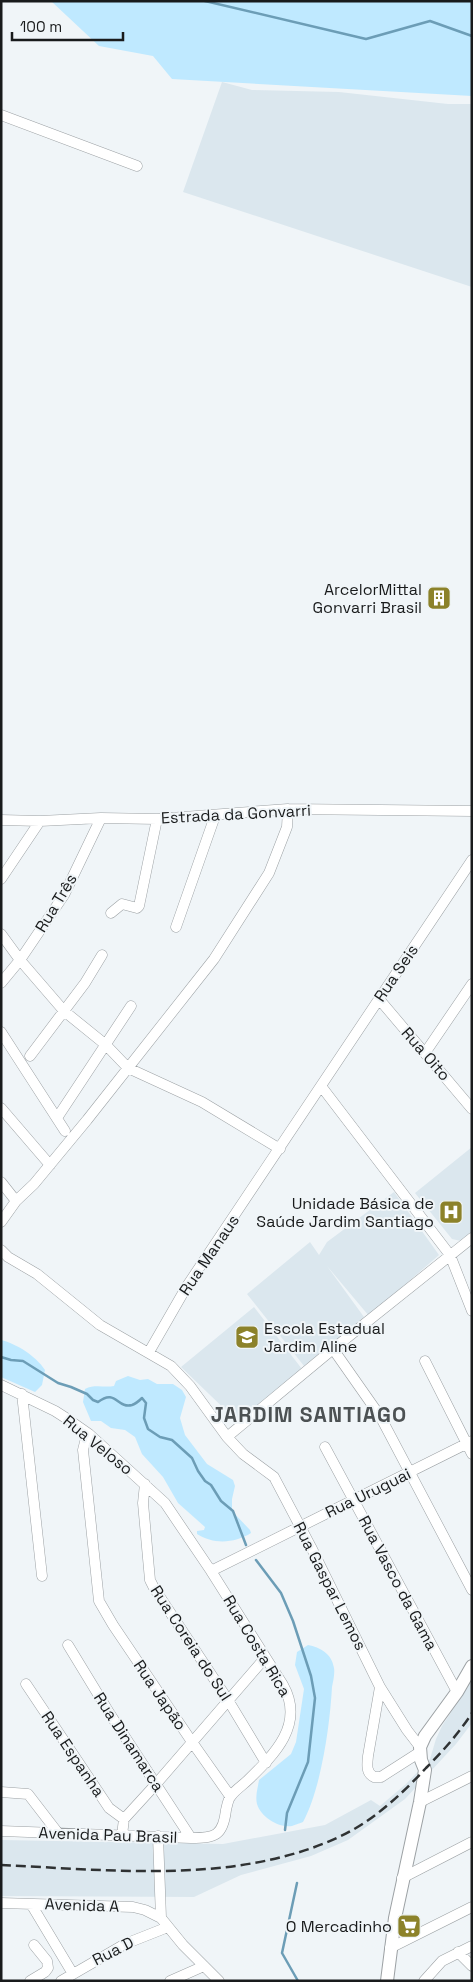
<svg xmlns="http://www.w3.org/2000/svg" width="473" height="1982" font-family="'Space Grotesk',sans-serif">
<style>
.built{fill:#dbe7ee}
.green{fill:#bfe9ff}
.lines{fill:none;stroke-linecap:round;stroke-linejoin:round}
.stream{stroke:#6c9db6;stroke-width:2.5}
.minor-casing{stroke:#9ca1a4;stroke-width:11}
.major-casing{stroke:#9ca1a4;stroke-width:14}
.minor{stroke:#fff;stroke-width:10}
.major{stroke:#fff;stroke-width:12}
.rail{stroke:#2f3233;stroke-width:2.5;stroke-dasharray:10 5;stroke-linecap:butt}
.labels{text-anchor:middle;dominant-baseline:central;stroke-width:4;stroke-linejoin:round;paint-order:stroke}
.poi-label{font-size:16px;fill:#191b1c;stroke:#f0f5f8;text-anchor:end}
.street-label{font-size:16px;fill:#191b1c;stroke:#f0f5f8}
.district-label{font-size:21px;font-weight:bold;letter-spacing:1px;fill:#4c5153;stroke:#f0f5f8}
</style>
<rect width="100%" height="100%" fill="#f0f5f8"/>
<path class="built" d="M222 82 252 90 339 92 448 104H472V287L183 192Z
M472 1147V1232L461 1241 452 1239 415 1193Z
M394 1192 439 1255 369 1316 327 1266 364 1317 304 1366 247 1294 310 1242 319 1255 327 1242Z
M254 1307 302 1369 238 1422 181 1367Z
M472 1680V1723L456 1744 405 1799 348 1840 311 1856 241 1875 194 1897 1 1896V1840L223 1844 325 1825 371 1800 380 1806 406 1784 430 1759 436 1739 442 1726Z"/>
<path class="green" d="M51 1H472V96L172 79 153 56 99 46Z
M1 1340C17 1344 36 1356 45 1370L42 1385 35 1392 1 1377Z
M128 1376 140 1380 148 1379 157 1384H173L182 1390 186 1397 180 1418 185 1435 207 1464 233 1480 235 1486 232 1499V1511L250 1530 251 1533C235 1543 214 1545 197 1534V1531L204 1530 205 1527 178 1503 163 1477 142 1454 135 1437 125 1430 111 1428 101 1421H91L83 1402 85 1389C95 1384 104 1388 114 1386L116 1381Z
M308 1645C320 1647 332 1654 334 1668 335 1674 333 1682 332 1687 330 1725 321 1789 303 1822 300 1823 295 1825 292 1826 278 1828 261 1817 257 1804 255 1796 258 1787 259 1780L291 1754 296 1742 304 1689 295 1665 297 1652Z"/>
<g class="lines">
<path class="stream" d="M205 1 366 39 430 21 472 36
M1 1357 11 1360 23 1361 58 1383 71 1387 87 1394 93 1400 98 1402C116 1388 117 1409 132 1405 135 1404 140 1400 142 1398L146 1403 144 1418 148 1429 160 1437 172 1440 192 1458 198 1471 205 1481 211 1485 221 1501 233 1511 246 1545
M256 1560 281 1593 293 1621 311 1676 315 1698 308 1762 287 1813 285 1830
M297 1883 282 1953 298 1981"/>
<g class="minor-casing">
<path id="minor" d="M1 115 137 166
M1 820 40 821 101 818 157 819 288 809 472 811
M1 879 40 821
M111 913 122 904 137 908 139 906 157 819
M176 927 215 816
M1 934 20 960 64 1011 106 1045 128 1068 202 1102 280 1149
M1 983 20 960 64 895 101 818
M379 999 472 1109
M1 1032 65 1131
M425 1053 472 984
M30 1056 85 983 102 955
M321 1086 450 1255 472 1311
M1 1108 50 1165
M57 1118 131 1006
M1 1182 16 1201
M1 1222 16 1201 34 1184 87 1120 214 959 269 873 287 827 288 809
M1 1250 8 1257 37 1274 100 1325 171 1366 190 1386 227 1437 243 1454 274 1477 311 1547 380 1687 407 1730 420 1747
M333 1349 380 1416 472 1590
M149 1352 187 1286 472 860
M425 1361 472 1454
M1 1385 55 1411 69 1420 89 1434 165 1503 211 1571 283 1685C305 1724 275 1754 248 1780 243 1785 235 1790 231 1796 228 1799 227 1806 226 1810 223 1836 215 1838 191 1838L1 1831
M22 1394 42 1576
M89 1434 85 1442 83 1450 99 1601 113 1625 192 1742 230 1796
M227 1437 333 1349 472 1238
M325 1447 457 1692
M145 1484 143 1503 150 1580 154 1588 228 1700 266 1763
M211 1571 472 1441
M68 1645 110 1714 191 1838
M26 1684 109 1808 124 1819
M380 1687 368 1756C367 1765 366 1773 374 1777H381L420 1752
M1 1792 28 1794 58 1833
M420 1802 472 1776
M122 1835 124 1819 156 1784 265 1658
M158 1836 161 1918 183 1945 219 1981
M402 1878 472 1842
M1 1903 133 1907 145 1910 161 1918
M31 1904 73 1974
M390 1948 472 1907
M458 1952 472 1966
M30 1981 45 1972 48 1968 47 1961 34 1945
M61 1981 125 1944 168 1927
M170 1981 204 1966
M424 1981 442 1961 472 1946"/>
</g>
<g class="major-casing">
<path id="major" d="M387 1981 395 1918 420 1802 425 1770 421 1760 420 1747 425 1736 457 1692 472 1666"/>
</g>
<use href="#minor" class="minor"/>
<use href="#major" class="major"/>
<path class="rail" d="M1 1865C112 1870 238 1885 341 1836 373 1821 402 1794 426 1768 443 1751 459 1733 472 1713"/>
</g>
<defs>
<g id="building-square" transform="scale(1.25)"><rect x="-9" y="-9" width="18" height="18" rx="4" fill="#8c822a" stroke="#f0f5f8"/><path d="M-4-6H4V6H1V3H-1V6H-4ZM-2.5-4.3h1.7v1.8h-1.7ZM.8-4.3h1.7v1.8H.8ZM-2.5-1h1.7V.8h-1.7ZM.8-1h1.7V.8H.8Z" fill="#fff"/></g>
<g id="hospital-square" transform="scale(1.25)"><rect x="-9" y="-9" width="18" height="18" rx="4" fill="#8c822a" stroke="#f0f5f8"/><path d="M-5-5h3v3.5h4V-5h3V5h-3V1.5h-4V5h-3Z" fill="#fff"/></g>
<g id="school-square" transform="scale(1.25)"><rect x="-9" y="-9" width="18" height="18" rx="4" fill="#8c822a" stroke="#f0f5f8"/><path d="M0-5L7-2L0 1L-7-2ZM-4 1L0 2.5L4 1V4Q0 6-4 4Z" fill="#fff"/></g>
<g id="supermarket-square" transform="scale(1.25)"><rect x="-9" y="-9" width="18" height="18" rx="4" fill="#8c822a" stroke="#f0f5f8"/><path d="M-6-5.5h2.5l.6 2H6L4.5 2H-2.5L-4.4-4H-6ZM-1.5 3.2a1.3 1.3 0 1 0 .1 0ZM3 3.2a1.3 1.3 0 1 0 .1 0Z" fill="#fff"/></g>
</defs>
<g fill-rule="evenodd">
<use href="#building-square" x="439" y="598"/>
<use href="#hospital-square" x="451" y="1212"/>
<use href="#school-square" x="247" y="1337"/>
<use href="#supermarket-square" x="409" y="1926"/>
</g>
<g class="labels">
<g class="poi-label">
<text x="422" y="589">ArcelorMittal<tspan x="422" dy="18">Gonvarri Brasil</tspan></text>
<text x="434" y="1203">Unidade Básica de<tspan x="434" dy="18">Saúde Jardim Santiago</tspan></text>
<text x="264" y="1328" text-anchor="start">Escola Estadual<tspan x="264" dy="18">Jardim Aline</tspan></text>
<text x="392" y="1926">O Mercadinho</text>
</g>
<g class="street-label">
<text transform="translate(236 814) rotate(-3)">Estrada da Gonvarri</text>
<text transform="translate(56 903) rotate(-59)">Rua Três</text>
<text transform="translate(396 973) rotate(-56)">Rua Seis</text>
<text transform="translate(426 1054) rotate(49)">Rua Oito</text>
<text transform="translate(209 1255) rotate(-56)">Rua Manaus</text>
<text transform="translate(98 1445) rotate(39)">Rua Veloso</text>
<text transform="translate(368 1493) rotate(-26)">Rua Uruguai</text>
<text transform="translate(398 1583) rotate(62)">Rua Vasco da Gama</text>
<text transform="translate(330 1586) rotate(63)">Rua Gaspar Lemos</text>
<text transform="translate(191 1643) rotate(57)">Rua Coreia do Sul</text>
<text transform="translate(257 1646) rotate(59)">Rua Costa Rica</text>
<text transform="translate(160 1695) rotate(56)">Rua Japão</text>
<text transform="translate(129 1742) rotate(57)">Rua Dinamarca</text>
<text transform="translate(73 1754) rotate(56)">Rua Espanha</text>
<text transform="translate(108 1835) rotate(2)">Avenida Pau Brasil</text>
<text transform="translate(82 1905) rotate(2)">Avenida A</text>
<text transform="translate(113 1951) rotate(-27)">Rua D</text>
</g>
<g class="district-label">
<text x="309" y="1414">JARDIM SANTIAGO</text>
</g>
</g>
<rect width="473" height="1982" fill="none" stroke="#191b1c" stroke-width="5"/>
<path d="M12 32v8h111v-8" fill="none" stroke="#191b1c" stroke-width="2.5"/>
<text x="20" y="32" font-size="15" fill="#191b1c" stroke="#f0f5f8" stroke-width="4" paint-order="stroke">100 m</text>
</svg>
